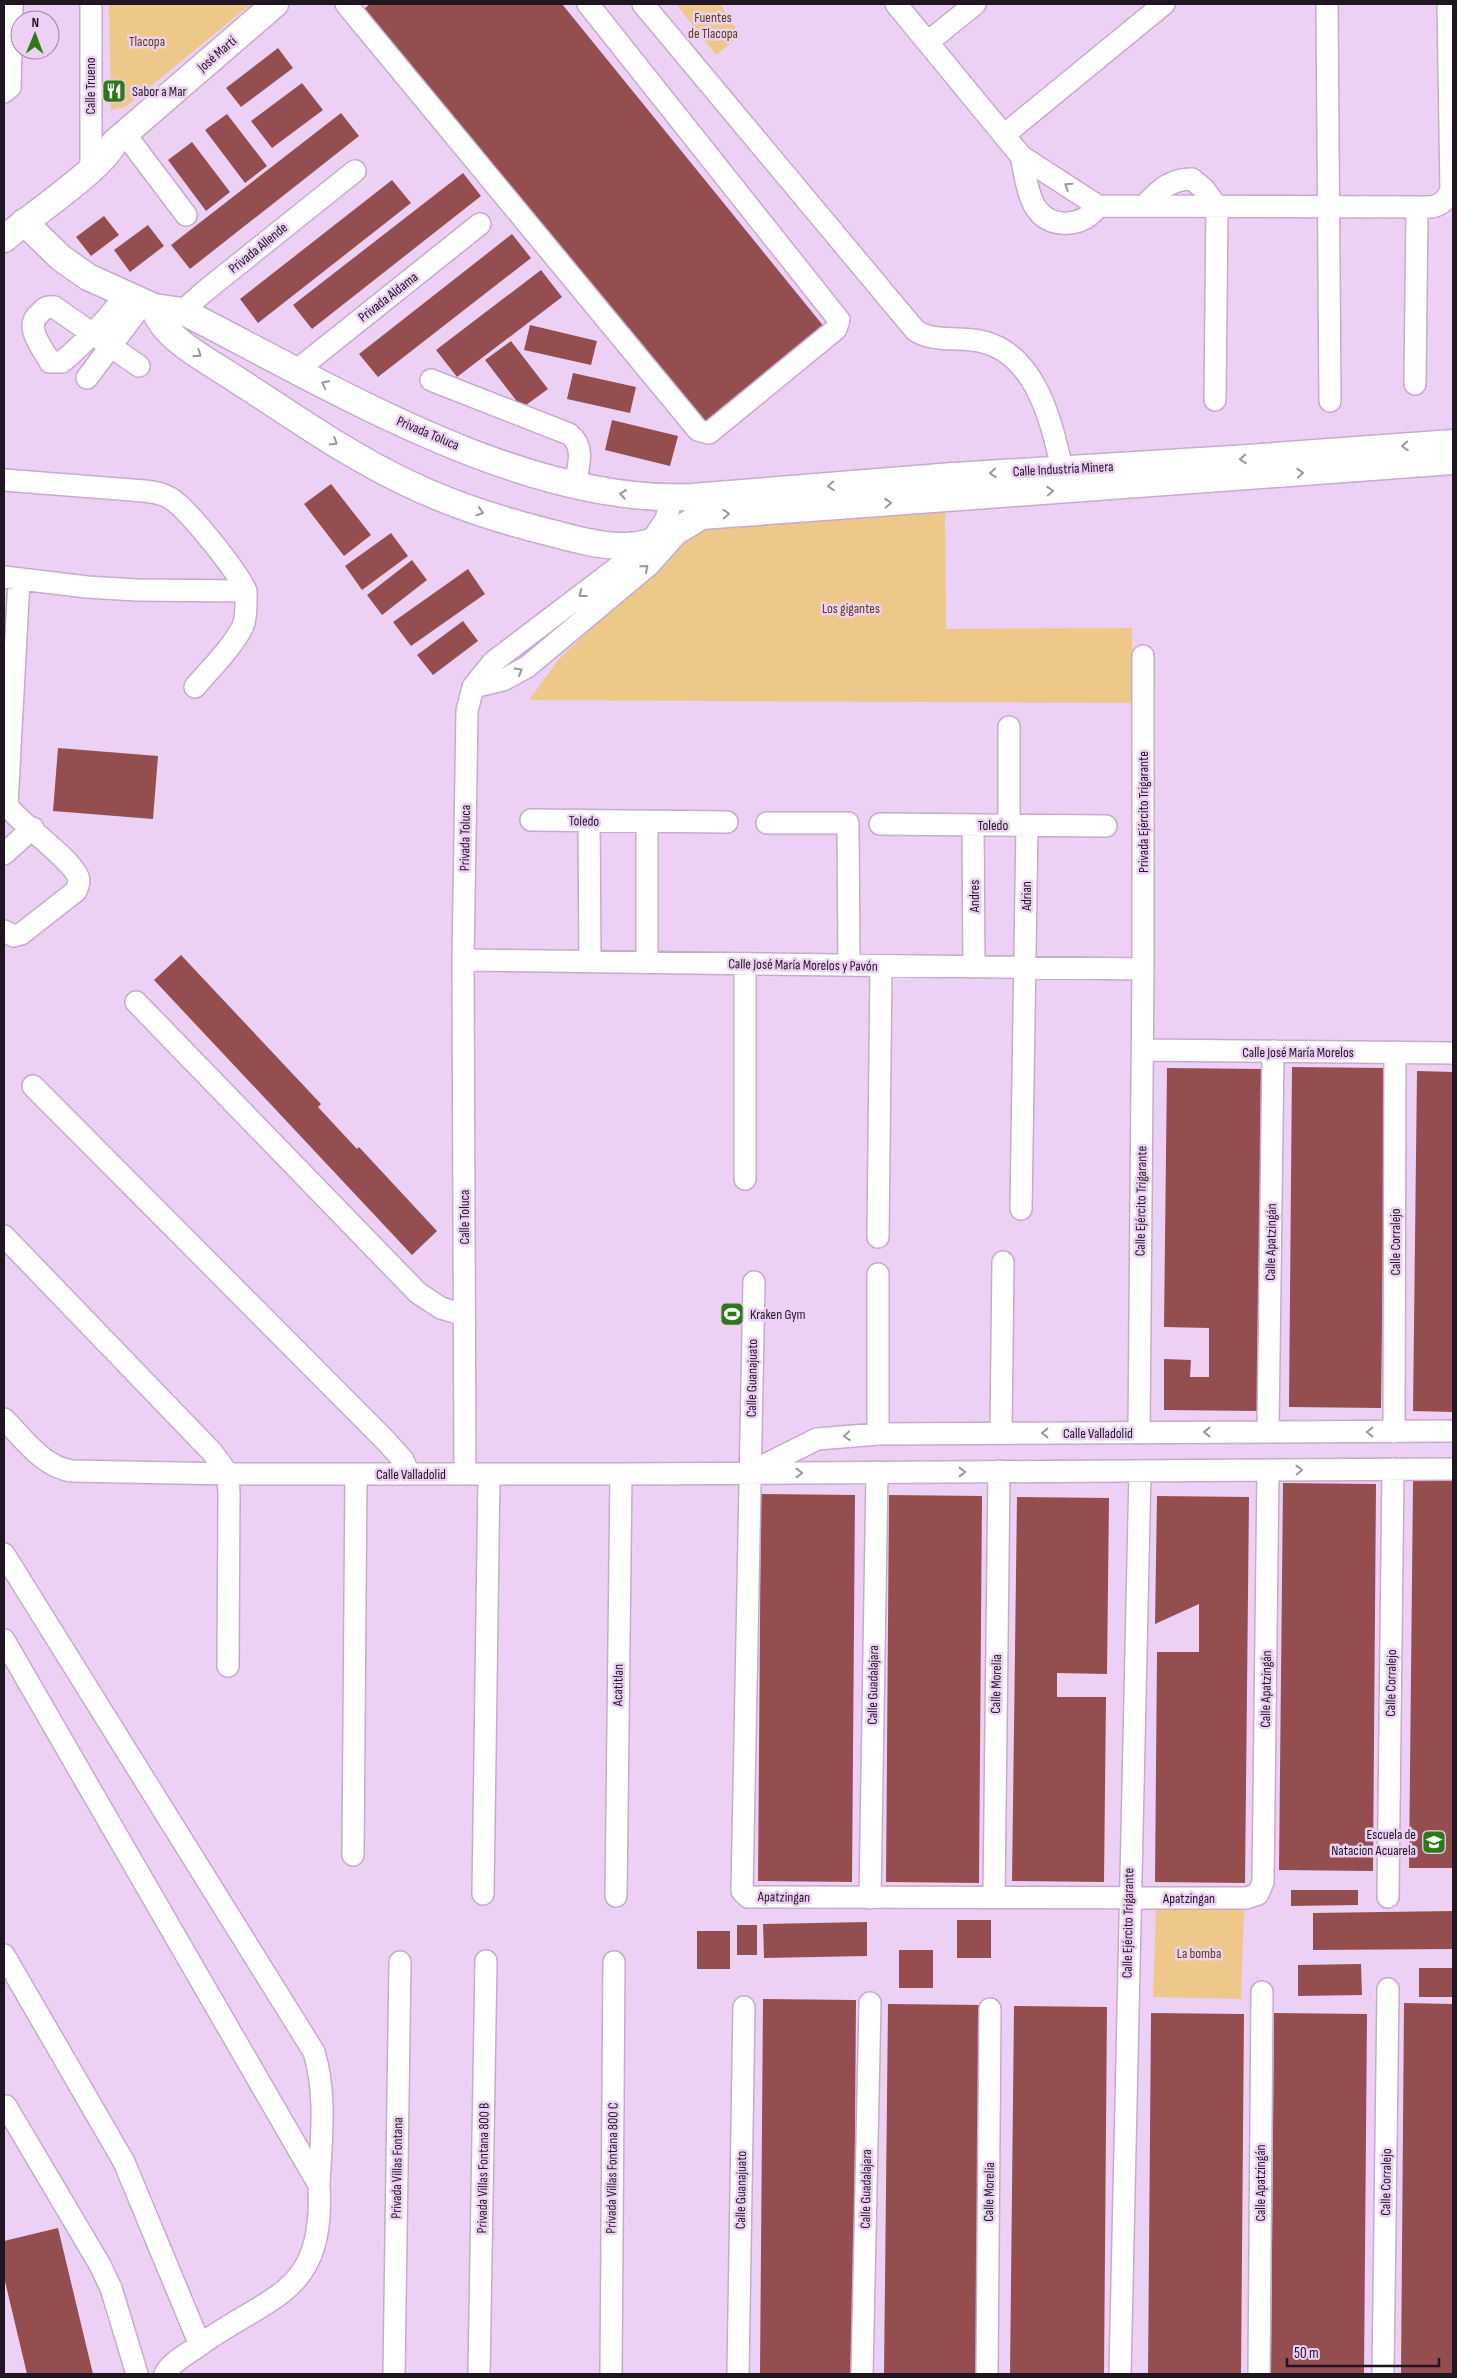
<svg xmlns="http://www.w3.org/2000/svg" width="1457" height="2378" font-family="'Sofia Sans Condensed',sans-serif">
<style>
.green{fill:#eec888}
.building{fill:#954e4f}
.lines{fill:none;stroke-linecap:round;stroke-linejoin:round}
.minor-casing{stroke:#c6abcc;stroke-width:24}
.major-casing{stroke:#c6abcc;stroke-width:29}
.minor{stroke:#fff;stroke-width:21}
.major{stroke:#fff;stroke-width:26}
.oneway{stroke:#9b969c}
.labels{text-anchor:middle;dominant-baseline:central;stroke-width:5;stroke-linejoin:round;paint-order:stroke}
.park-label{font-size:14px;fill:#5d420e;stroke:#edd1f4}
.street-label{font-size:14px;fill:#201622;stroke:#edd1f4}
.poi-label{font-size:14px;fill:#201622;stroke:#edd1f4;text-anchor:start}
</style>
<rect width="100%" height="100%" fill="#edd1f4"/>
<path class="green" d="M109 4H251L125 107 111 110Z
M676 4H720L740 35 716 55Z
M945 510 946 629 1132 628V703L529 700 559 659 702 521Z
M1156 1907 1244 1910 1241 1999 1153 1997Z"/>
<path class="building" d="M370 4H562L825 328 701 427 363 10Z
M278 48 293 68 241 107 226 88Z
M302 83 323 110 272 148 251 121Z
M341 113 359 136 190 269 171 245Z
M227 114 267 166 245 183 205 130Z
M192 142 230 192 206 211 168 160Z
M463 173 481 196 312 329 293 305Z
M392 180 411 203 258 323 240 299Z
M104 216 119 235 91 256 76 237Z
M148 225 164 246 130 272 114 250Z
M512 234 531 258 378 377 359 354Z
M541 270 562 297 457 377 436 350Z
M530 325 597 341 591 365 524 350Z
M511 341 548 389 522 408 485 360Z
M573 373 636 387 630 413 567 399Z
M612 420 678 436 670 466 605 450Z
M331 484 371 535 344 556 304 504Z
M391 533 408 556 362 590 345 566Z
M412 560 427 580 382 615 367 595Z
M468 569 485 594 411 646 393 622Z
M463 621 478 641 433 675 417 655Z
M58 748 158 756 153 819 53 811Z
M181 955 321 1104 318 1107 357 1149 359 1147 437 1231 412 1255 154 980Z
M1292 1067 1385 1068 1381 1408 1289 1407Z
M1167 1068 1261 1069 1258 1411 1164 1410V1359L1191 1360 1190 1377H1209V1328L1164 1327Z
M1417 1071 1453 1072V1412L1413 1411Z
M1413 1481H1453V1868H1409Z
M1283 1483 1376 1484 1373 1871 1279 1870Z
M761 1494 855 1495 852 1882 758 1881Z
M889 1495 982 1496 979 1883 886 1882Z
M1157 1496 1249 1497 1245 1883 1155 1882 1157 1652H1199V1604L1155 1624Z
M1017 1497 1109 1498 1107 1674 1057 1673V1697H1106L1104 1882 1012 1881Z
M1291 1890H1358V1905L1291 1906Z
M1453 1911V1949L1313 1950V1913Z
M957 1920H991V1958H957Z
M867 1922V1956L764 1958 763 1924Z
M737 1925H757V1955H737Z
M697 1931H730V1969H697Z
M899 1950H933V1988H899Z
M1361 1964 1362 1995 1298 1996V1965Z
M1419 1968H1453V1997H1419Z
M763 1999 856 2000 853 2374H760Z
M1404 2003 1453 2004V2374H1401Z
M888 2004 981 2005 978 2374H884Z
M1014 2006 1107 2007 1104 2374H1010Z
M1151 2013 1244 2014 1241 2374H1148Z
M1274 2013 1367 2014 1364 2374H1271Z
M58 2228 93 2374H27L4 2277V2241Z"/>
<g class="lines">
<g class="minor-casing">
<path id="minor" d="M91 4V169
M346 4 698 430 709 433 836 329 839 320 588 4
M643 4 915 330C928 341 956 338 972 340 1034 346 1051 419 1062 469
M896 4 1021 156 1098 206C1091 216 1082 222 1069 223 1029 226 1028 186 1021 156
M1327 4 1330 401
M928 42 975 4
M4 92 10 87 12 4
M125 134 186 215
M1004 135 1164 4
M1098 206 1432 207C1443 204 1446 200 1451 190L1448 4
M1144 206C1159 191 1169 179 1192 179L1204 189 1217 207 1215 400
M125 295C107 321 86 341 62 362H50C42 347 23 326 40 313 44 308 47 306 54 307L139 366
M171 321 205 291 355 171
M297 370 480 224
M87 378 143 303
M431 380 569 434C586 447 578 467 575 485
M1415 384 1417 207
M4 480 144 491C153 492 162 493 170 498 188 509 238 572 246 591L137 590 87 587 4 577
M195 687C211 668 232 648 243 626 247 616 246 602 246 591
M473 687 503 680 527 667 649 565 674 537
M531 820 727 822
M589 821 590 962
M647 821V962
M767 823H848L849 965
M880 824 1106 826
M973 825 974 967
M1009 825V727
M4 854 33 828
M4 931 14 936 21 934 76 891C77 888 79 884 79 880 76 861 18 823 7 805L19 580
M463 960 1143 969
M136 1002 418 1293 441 1308 464 1315
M1143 1050 1453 1053
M33 1086 385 1440 403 1460 409 1474
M745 1179V964
M1021 1209 1027 825
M4 1236 212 1452 228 1474 229 1494 228 1666
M878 1237 881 966
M754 1282 742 1891 748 1897 1246 1898 1258 1894 1263 1882 1268 1470
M4 1419C24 1439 43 1467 72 1471L228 1474H621L1453 1469
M1268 1432 1273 1051
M1394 1432 1395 1052
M1001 1433 1003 1262
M1139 1433 1143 969V656
M878 1434V1274
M755 1470 817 1439 878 1434 1453 1431
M465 1474 463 960 467 711 473 687 493 662 651 542 666 519 672 498
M4 1554 314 2052C327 2095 321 2140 319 2185
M4 1640 319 2185C325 2296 271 2293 197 2347 186 2355 171 2362 165 2374
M353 1855 356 1474
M483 1894 489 1474
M616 1896 621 1474
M994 1897 999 1471
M1388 1897 1393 1469
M870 1898 877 1472
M4 1955 124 2162 200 2345
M6 2106 100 2265 111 2288 137 2374
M394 2374 400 1962
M479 2374 486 1961
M611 2374 614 1962
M738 2374 744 2007
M862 2374 870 2003
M987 2374 990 2009
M1120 2374 1140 1471
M1259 2374 1262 1992
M1383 2374 1388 1989"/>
</g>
<g class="major-casing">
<path id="major" d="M24 222 61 258 88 277 154 307 182 311C330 386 522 505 692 497L953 476 1233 459 1453 443
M4 239C29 217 102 169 114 143L275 4
M154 307C162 339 211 362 237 380 292 415 346 454 405 482 448 503 493 518 540 530 567 537 596 546 625 546 653 546 678 531 701 516L1453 461"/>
</g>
<use href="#minor" class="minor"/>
<use href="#major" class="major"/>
</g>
<defs><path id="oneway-chevron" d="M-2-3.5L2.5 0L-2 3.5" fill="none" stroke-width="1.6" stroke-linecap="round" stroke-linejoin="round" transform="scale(1.25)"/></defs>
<g class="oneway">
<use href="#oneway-chevron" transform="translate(1068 186) rotate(-147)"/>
<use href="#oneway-chevron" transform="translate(198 354) rotate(34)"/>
<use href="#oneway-chevron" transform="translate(325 384) rotate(-153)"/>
<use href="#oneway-chevron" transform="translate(334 442) rotate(32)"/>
<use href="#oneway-chevron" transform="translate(1405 446) rotate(176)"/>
<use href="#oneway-chevron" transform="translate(1243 459) rotate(176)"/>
<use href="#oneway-chevron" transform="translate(993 473) rotate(176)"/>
<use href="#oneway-chevron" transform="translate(1300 473) rotate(-4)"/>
<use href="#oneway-chevron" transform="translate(831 486) rotate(176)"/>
<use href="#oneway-chevron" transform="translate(1050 491) rotate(-4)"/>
<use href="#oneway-chevron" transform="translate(623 494) rotate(-172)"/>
<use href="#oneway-chevron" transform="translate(888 503) rotate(-4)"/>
<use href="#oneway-chevron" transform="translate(480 512) rotate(18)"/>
<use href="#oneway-chevron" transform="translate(726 514) rotate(-3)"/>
<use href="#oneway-chevron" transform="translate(645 568) rotate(-41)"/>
<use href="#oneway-chevron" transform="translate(582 594) rotate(143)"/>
<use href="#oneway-chevron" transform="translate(519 671) rotate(-31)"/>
<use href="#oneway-chevron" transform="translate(1207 1432) rotate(180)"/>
<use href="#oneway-chevron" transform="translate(1370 1432) rotate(180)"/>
<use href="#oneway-chevron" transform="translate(1045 1433) rotate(180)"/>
<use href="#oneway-chevron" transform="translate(847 1436) rotate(175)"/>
<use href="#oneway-chevron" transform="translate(1299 1470) rotate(-1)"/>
<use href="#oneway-chevron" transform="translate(962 1472)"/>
<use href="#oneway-chevron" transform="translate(799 1473)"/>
</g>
<defs>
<g id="restaurant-square" transform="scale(1.25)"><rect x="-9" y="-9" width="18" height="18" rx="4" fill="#2f771b" stroke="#edd1f4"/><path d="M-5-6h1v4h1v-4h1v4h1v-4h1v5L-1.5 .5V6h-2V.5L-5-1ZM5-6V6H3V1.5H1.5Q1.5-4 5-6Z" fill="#fff"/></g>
<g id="stadium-square" transform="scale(1.25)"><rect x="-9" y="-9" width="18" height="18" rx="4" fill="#2f771b" stroke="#edd1f4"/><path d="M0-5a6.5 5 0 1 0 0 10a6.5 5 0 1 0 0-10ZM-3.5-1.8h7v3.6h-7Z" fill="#fff"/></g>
<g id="school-square" transform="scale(1.25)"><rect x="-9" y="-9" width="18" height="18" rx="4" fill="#2f771b" stroke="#edd1f4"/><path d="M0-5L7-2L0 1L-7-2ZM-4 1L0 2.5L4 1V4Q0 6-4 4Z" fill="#fff"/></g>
</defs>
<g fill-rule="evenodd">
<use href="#restaurant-square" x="114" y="91"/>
<use href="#stadium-square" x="732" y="1314"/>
<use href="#school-square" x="1434" y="1842"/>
</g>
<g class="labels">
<g class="park-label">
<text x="713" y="17">Fuentes<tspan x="713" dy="16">de Tlacopa</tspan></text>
<text x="147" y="41">Tlacopa</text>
<text x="851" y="608">Los gigantes</text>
<text x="1199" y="1953">La bomba</text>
</g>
<g class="street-label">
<text transform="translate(217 54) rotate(-41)">José Martí</text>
<text transform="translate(90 86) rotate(-90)">Calle Trueno</text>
<text transform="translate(258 248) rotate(-39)">Privada Allende</text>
<text transform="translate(388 297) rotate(-38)">Privada Aldama</text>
<text transform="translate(428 433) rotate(23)">Privada Toluca</text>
<text transform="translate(1063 469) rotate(-3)">Calle Industria Minera</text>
<text transform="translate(1143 812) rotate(-90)">Privada Ejército Trigarante</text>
<text transform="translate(584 821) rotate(1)">Toledo</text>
<text x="993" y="825">Toledo</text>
<text transform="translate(465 838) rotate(-89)">Privada Toluca</text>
<text transform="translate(974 896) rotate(-90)">Andres</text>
<text transform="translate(1026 896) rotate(-90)">Adrian</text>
<text transform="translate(803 965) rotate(1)">Calle José María Morelos y Pavón</text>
<text x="1298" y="1052">Calle José María Morelos</text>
<text transform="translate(1141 1201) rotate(-89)">Calle Ejército Trigarante</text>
<text transform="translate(464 1217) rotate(-90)">Calle Toluca</text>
<text transform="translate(1271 1242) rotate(-89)">Calle Apatzingán</text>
<text transform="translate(1395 1242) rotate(-90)">Calle Corralejo</text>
<text transform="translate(752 1378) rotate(-89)">Calle Guanajuato</text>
<text x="1098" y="1433">Calle Valladolid</text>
<text x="411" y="1474">Calle Valladolid</text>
<text transform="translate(1391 1683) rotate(-89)">Calle Corralejo</text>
<text transform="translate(996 1684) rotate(-89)">Calle Morelia</text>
<text transform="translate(618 1685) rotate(-89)">Acatitlan</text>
<text transform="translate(873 1685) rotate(-89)">Calle Guadalajara</text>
<text transform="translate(1266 1689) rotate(-89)">Calle Apatzingán</text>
<text transform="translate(784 1897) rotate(1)">Apatzingan</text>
<text x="1189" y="1898">Apatzingan</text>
<text transform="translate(1128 1923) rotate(-89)">Calle Ejército Trigarante</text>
<text transform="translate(397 2168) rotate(-89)">Privada Villas Fontana</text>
<text transform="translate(483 2168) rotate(-89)">Privada Villas Fontana 800 B</text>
<text transform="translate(612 2168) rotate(-89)">Privada Villas Fontana 800 C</text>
<text transform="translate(1386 2182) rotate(-89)">Calle Corralejo</text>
<text transform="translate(1260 2183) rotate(-90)">Calle Apatzingán</text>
<text transform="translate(866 2189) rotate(-89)">Calle Guadalajara</text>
<text transform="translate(741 2190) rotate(-89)">Calle Guanajuato</text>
<text transform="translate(989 2192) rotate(-89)">Calle Morelia</text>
</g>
<g class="poi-label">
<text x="132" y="91">Sabor a Mar</text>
<text x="750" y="1314">Kraken Gym</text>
<text x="1416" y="1834" text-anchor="end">Escuela de<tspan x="1416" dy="16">Natacion Acuarela</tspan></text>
</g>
</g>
<rect width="1457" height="2378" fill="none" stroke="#201622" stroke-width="10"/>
<g transform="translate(35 35) rotate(1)"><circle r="24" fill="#edd1f4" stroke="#9b86a0"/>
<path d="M0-4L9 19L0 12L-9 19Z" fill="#2f771b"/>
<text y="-8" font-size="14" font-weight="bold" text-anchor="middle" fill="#201622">N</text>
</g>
<path d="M1287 2358v8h152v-8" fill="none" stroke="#201622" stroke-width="2.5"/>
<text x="1294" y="2358" font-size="15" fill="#201622" stroke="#edd1f4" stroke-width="4" paint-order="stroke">50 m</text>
</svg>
